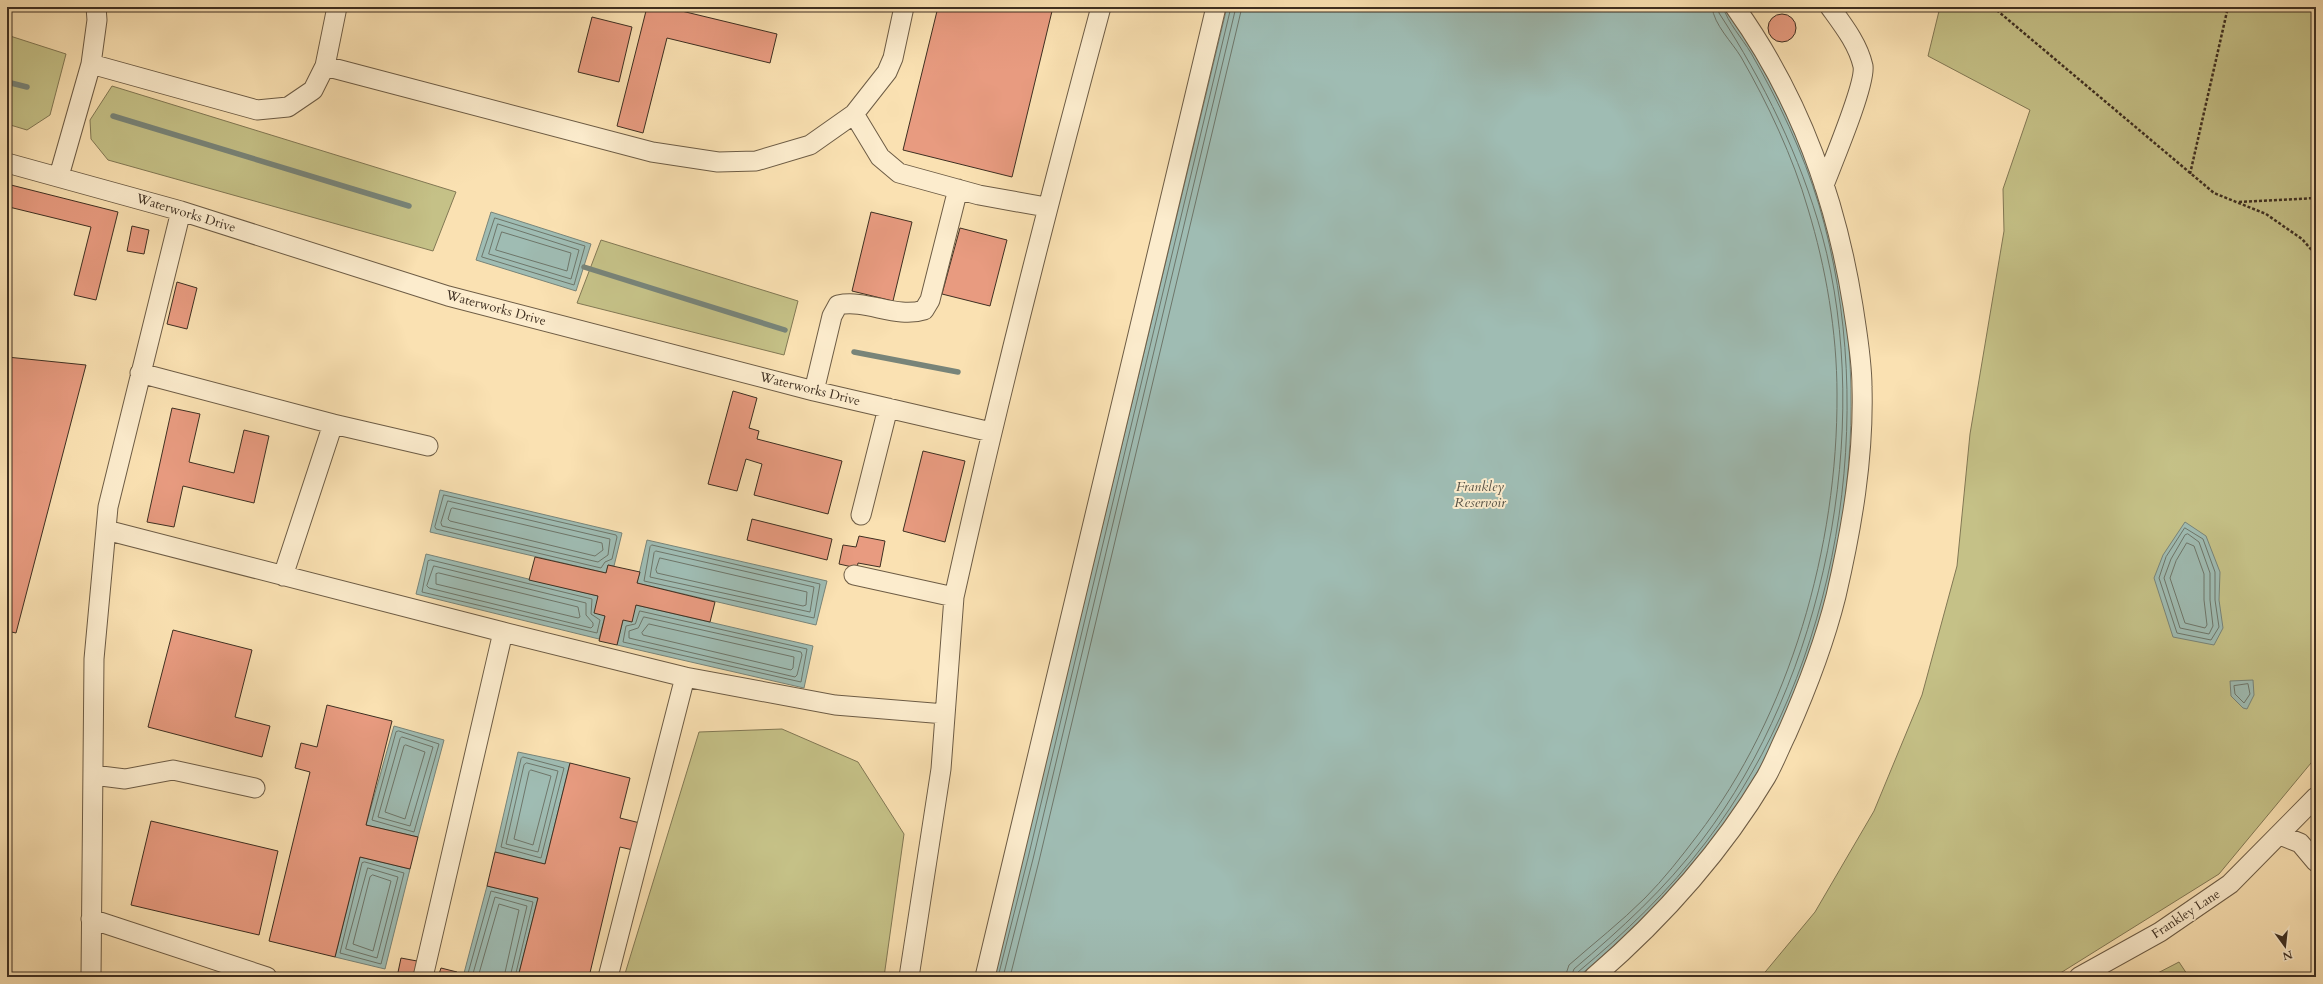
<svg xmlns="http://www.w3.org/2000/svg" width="2323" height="984" font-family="Cardo,serif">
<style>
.green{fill:#c5c187;stroke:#827854}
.water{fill:#9fbcb3;stroke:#788479}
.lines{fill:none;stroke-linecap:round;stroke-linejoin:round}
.shore{stroke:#6e766a;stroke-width:1}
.stream{stroke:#788479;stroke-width:5.5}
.building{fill:#e89b80;stroke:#3e2f21}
.minor-casing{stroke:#6d5c45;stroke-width:21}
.path{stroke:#3e2f21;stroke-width:2.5;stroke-dasharray:3 2;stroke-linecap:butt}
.minor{stroke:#fceccd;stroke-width:19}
.labels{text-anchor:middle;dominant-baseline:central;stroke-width:4;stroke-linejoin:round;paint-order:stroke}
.street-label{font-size:13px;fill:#3e2f21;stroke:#fceccd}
.water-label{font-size:14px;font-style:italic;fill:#565246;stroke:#fceccd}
</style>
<rect width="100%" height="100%" fill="#fae1b2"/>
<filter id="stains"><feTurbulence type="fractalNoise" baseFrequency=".005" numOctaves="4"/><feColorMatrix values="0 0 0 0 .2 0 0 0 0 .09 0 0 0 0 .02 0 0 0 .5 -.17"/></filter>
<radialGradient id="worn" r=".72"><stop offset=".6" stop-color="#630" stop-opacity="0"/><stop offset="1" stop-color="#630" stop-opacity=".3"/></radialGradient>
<path class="green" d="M1940 7H2316V757L2219 874 2054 977H1761L1815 912 1874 811 1922 695 1957 566 1970 434 2004 231 2003 189 2030 110 1928 56Z
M7 35 66 54 50 115 27 130 7 124Z
M112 86 456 192 433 251 108 160 91 139 90 120Z
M601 240 798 301 784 355 577 303Z
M782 729 858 762 904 834 884 977H624L699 732Z
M2179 962 2189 977H2150Z"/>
<path class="water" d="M1227 7H1726C1772 77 1807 152 1831 232 1835 248 1837 264 1840 280 1875 465 1826 697 1708 846 1669 896 1626 936 1578 977H994Z
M491 212 591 244 576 291 476 260Z
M440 490 622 533 614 566 608 565 606 573 430 532Z
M2185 522 2206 536 2220 572 2219 600 2223 628 2214 645 2173 637 2154 578 2163 555Z
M647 540 827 581 816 625 637 583Z
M426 554 598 596 605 616 599 639 416 594Z
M636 605 813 646 804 688 617 645 623 620Z
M2253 680 2254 695 2247 709 2243 708 2231 696 2230 681Z
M394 726 444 740 418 837 366 825Z
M518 752 570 763 545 864 495 852Z
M360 857 410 869 385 969 335 957Z
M487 886 538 898 518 977H463Z"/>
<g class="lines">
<path class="shore" d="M495 218 585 246 574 285 482 257Z
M498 224 579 250 571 279 489 254Z
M502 232 571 253 567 271 496 250Z
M444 495 616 535 617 537 612 559 605 562 601 568 436 529 435 527Z
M448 501 610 539 608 555 598 562 442 526 441 523Z
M453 508 602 543 603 550 595 556 450 521 448 519 451 509Z
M2185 528 2203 539 2215 572V600L2219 627 2211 640 2177 633 2159 578 2166 557Z
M2188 534 2199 542 2210 573V600L2213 626 2209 634 2180 628 2164 578 2171 559 2185 535Z
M2187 543 2194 546 2204 574V600L2207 625 2205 628 2185 623 2170 578 2176 561Z
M652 545 820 584 814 618 644 581 650 547Z
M656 551 814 587 810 612 650 577 654 553Z
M660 558 807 592 806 605 803 606 657 573 656 570Z
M431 560 592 599 591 614 600 620 597 633 422 592 428 561Z
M434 566 586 603V615L593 623V626L591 628 429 588 427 586Z
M439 573 578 607 580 617 578 618 436 584V574Z
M640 611 807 649 801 682 623 642 626 626 635 624Z
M644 617 801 652 802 655 797 675 795 677 629 638V631L638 628Z
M649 624 794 657 793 668 791 670 643 635 642 633Z
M2248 684 2250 694 2244 703 2235 694 2234 686Z
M399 731 439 744 414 832 372 820 396 732Z
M402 737 433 747 410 826 378 817 400 739Z
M406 745 425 752 405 819 385 812 404 746Z
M523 757 564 768 541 858 501 847 521 759Z
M527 763 558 771 538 852 506 844 524 765Z
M531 770 551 776 533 845 514 839 529 772Z
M365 862 404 873 381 964 340 953 362 863Z
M368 868 398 877 377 958 346 949Z
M373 875 391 881 373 951 353 944 370 877Z
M467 977 491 891 533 902 515 977
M472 977 495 897 527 906 510 977
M478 977 499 904 519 910 504 977
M998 977 1028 858 1231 7
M1003 977 1033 859 1236 7
M1010 977 1039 861 1242 7
M1565 977 1569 965C1594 943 1621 922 1645 898 1664 879 1681 857 1697 836 1790 715 1838 546 1837 394 1837 332 1826 268 1808 209 1793 157 1768 104 1741 57 1732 42 1714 25 1712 7
M1571 977 1574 969C1621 929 1665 889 1702 840 1824 680 1875 429 1822 235 1800 156 1764 82 1719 13L1718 7
M1576 977 1578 972C1625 933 1669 891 1706 842 1839 667 1881 415 1819 205 1803 152 1778 100 1751 53 1742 38 1728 23 1723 7"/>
<path class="stream" d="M7 82 27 87
M113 116 409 206
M584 267 785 330
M854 352 958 372"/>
</g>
<path class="building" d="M647 7H665L777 34 770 63 667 38 643 133 617 126Z
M938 7H1053L1012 177 903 150Z
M1768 28a14 14 0 1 1 28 0a14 14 0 1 1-28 0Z
M592 17 632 27 619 82 578 72Z
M7 184 118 212 96 300 74 295 91 227 9 207 7 213Z
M871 212 912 222 893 301 852 291Z
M132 226 149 230 144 254 127 251Z
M960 228 1007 240 990 306 942 294Z
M177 282 197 288 187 329 167 324Z
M7 357 86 365 16 633 7 631Z
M733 391 757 398 749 428 759 431 757 439 842 461 828 514 754 495 762 464 746 459 737 491 708 484Z
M172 408 200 414 189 462 234 473 244 430 269 436 254 503 183 486 174 527 147 522Z
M923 451 965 461 945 542 903 531Z
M752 519 832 539 827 560 747 540Z
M859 536 885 541 880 567 858 563 857 568 839 564 843 545 856 547Z
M535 557 606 573 608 565 640 572 637 583 715 602 710 622 636 605 632 622 623 620 617 645 599 641 605 616 594 613 598 596 529 580Z
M173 630 252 650 235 717 270 726 262 757 148 727Z
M327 705 392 721 366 825 418 837 410 869 360 857 335 957 269 941 310 772 295 768 301 743 317 747Z
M570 763 630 778 620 818 640 823 633 850 620 847 589 977H518L538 898 487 886 495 852 545 864Z
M151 821 278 851 259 935 131 905Z
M401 958 417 961 414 977H397Z
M441 968 457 972 455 977H438Z"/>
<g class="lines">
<g class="minor-casing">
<path id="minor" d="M91 64 97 20 96 7
M325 66 652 152 718 162 756 161 810 145 854 114 887 72 893 58 904 7
M854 114 880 157 899 173 979 195 1046 207
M7 163 181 211 448 296 814 391 991 432
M59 176 91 64 257 110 288 107 313 90 325 66 337 7
M1824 185C1832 164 1866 84 1863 66 1858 44 1843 25 1830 7
M140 373 333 424 283 576
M814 391 832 316 838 305C867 299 896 319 924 310L930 300 958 189
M333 424 428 446
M861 515 888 408
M106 530 503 632 423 977
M854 575 954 597C998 399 1048 203 1101 7
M503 632 685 677 835 705 945 714
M93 775 125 779 173 770 255 788
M2280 835 2300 843 2316 862
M91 919 267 977
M91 977 94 659 108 507 181 211
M608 977 685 677
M909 977 941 769 954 597
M985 977 1216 7
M1594 977C1661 919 1720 854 1766 777 1774 763 1780 747 1787 733 1807 688 1824 644 1836 596 1852 527 1864 457 1862 387 1862 360 1857 333 1853 306 1836 199 1799 96 1735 7
M2079 977 2160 932 2230 884 2316 797"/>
</g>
<path class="path" d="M1993 7 2214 193 2266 214 2302 239 2316 255
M2190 174 2228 7
M2239 202 2316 198"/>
<use href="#minor" class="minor"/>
</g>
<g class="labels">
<g class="street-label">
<text transform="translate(186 213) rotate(17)">Waterworks Drive</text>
<text transform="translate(496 308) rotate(15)">Waterworks Drive</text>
<text transform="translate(810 389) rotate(14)">Waterworks Drive</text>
<text transform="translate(2186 914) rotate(-33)">Frankley Lane</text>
</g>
<g class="water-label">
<text x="1480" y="486">Frankley<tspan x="1480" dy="16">Reservoir</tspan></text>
</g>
</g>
<rect width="2323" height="984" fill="none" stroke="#fae1b2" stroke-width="24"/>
<rect x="8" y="8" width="2307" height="968" fill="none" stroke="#3e2f21" stroke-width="2"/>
<rect x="12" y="12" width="2299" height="960" fill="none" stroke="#3e2f21"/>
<g transform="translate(2285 946) rotate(165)" stroke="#fceccd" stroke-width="3" paint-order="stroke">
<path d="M0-3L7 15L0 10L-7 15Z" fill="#3e2f21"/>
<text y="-6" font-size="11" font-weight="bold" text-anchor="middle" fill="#3e2f21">N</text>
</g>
<rect width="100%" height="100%" filter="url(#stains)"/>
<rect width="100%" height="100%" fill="url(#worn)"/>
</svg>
